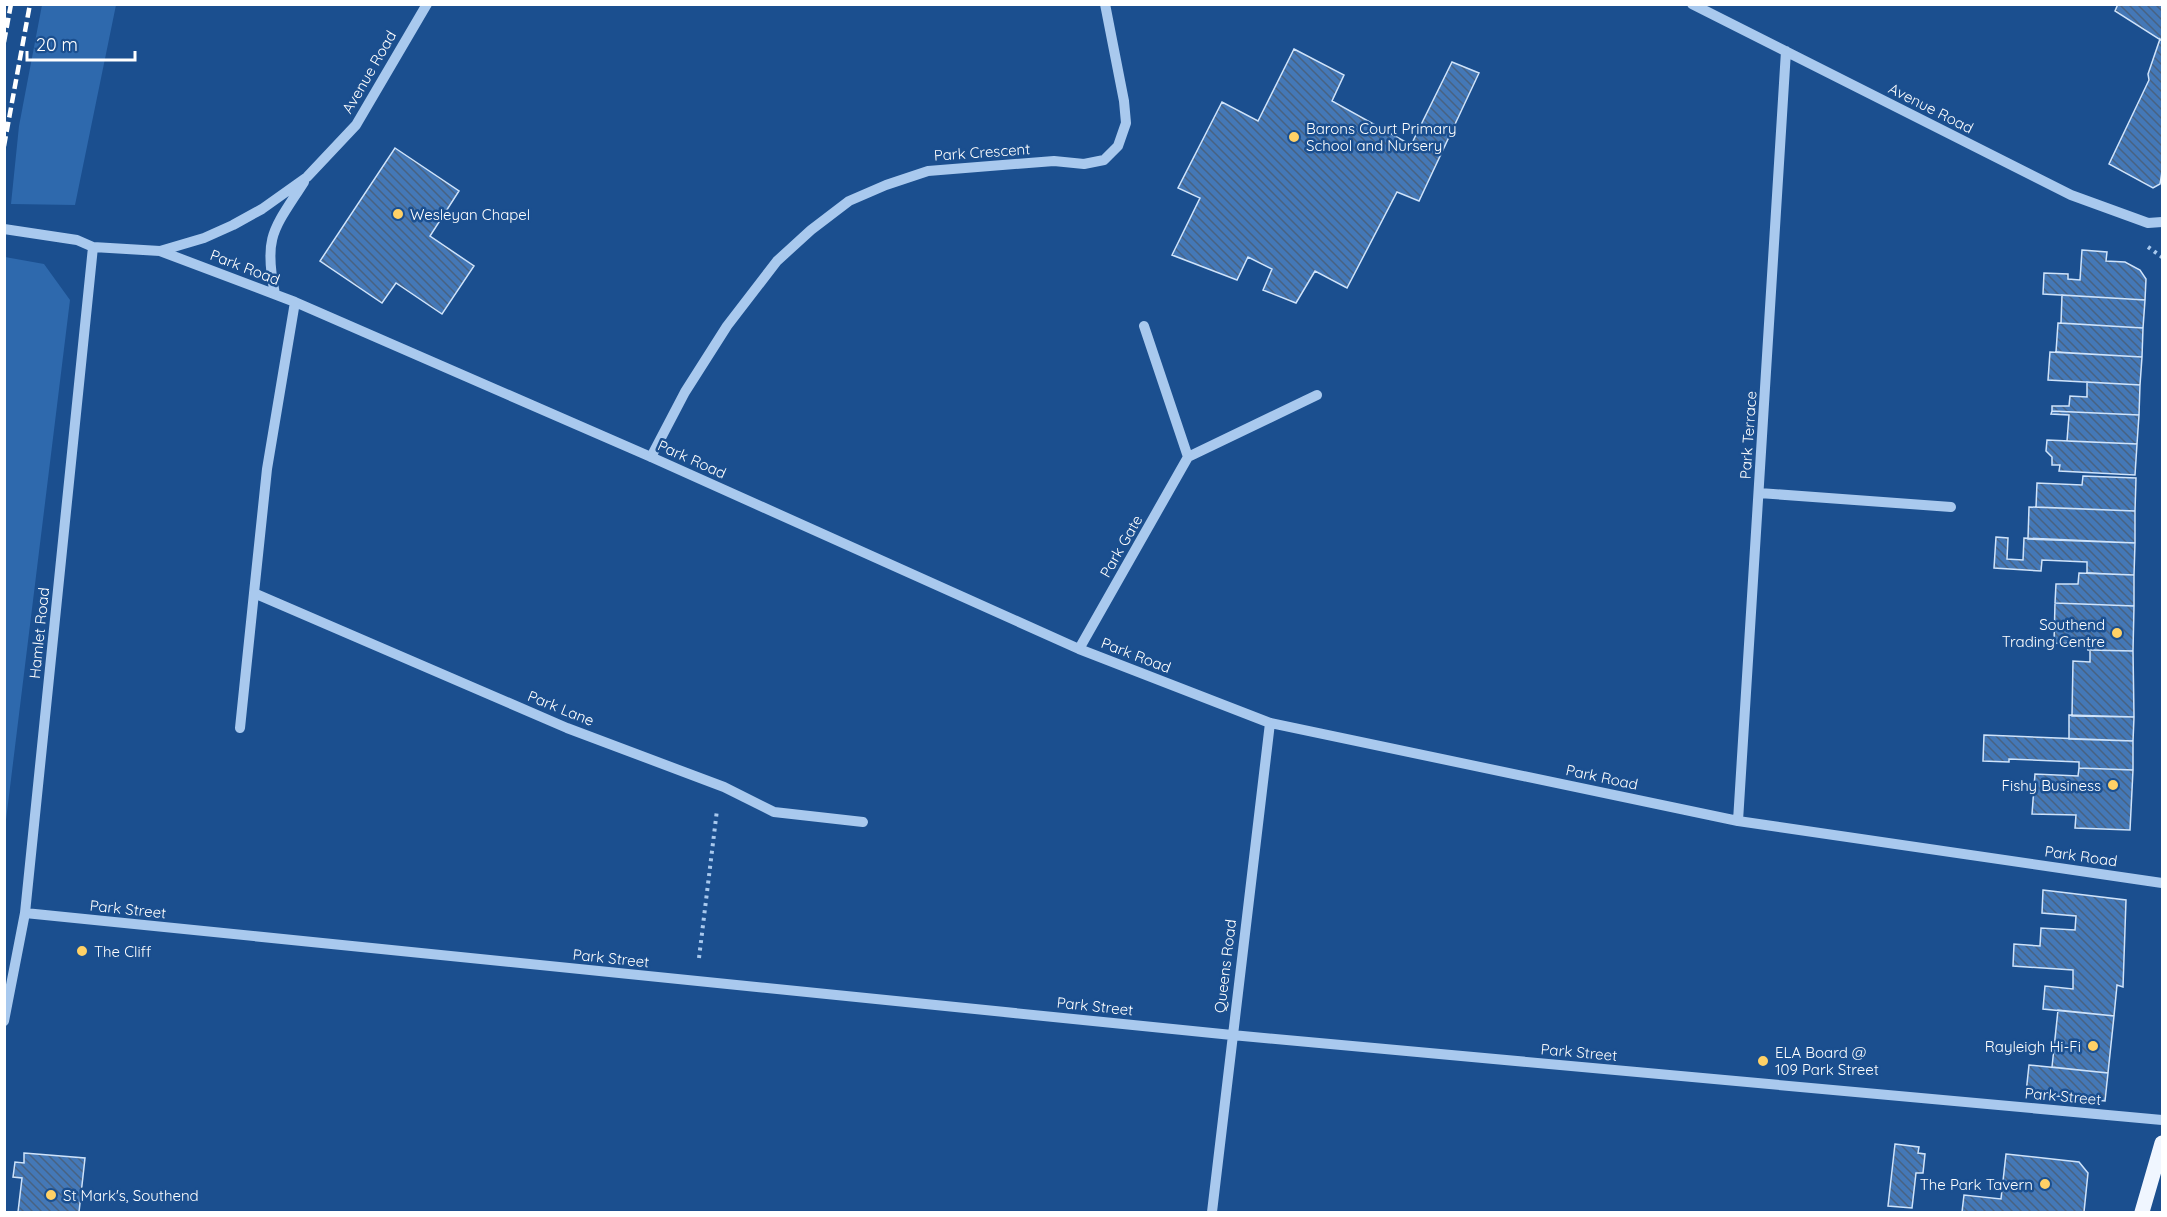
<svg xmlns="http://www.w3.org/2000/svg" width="2167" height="1217" font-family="Quicksand,sans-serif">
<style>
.green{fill:#2e69ad}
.building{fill:url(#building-back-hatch);stroke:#cfe3fa;stroke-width:1.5}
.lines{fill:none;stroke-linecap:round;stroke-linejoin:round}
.path{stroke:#a9c9ee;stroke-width:4;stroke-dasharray:3 4.5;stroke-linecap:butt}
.minor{stroke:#a9c9ee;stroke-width:10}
.major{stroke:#f0f6ff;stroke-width:15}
.rail{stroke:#fff;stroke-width:4.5;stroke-dasharray:10 4.5;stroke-linecap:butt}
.poi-dot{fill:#ffd166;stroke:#1b4f8f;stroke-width:2}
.labels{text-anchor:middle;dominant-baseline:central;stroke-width:5;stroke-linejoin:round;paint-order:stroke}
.street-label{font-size:15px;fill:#fff;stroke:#1b4f8f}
.poi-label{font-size:15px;fill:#fff;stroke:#1b4f8f;text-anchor:start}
</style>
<defs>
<pattern id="building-back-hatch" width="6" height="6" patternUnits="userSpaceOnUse" patternTransform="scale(1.5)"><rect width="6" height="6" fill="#4478b7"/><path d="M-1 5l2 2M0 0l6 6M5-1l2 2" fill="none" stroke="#486282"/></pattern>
</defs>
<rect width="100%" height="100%" fill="#1b4f8f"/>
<path class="green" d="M42 5H116L75 205 11 204 19 126Z
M5 257 44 264 70 300 5 828Z"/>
<path class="building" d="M2118 4H2162V41L2115 11Z
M2160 39 2162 41V172L2160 184 2153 188 2109 164 2149 80 2148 74Z
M1294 49 1344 75 1332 101 1411 145 1452 62 1479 73 1419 201 1397 192 1347 288 1315 271 1296 303 1263 290 1272 269 1248 257 1237 280 1172 255 1200 198 1178 188 1222 102 1258 121Z
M395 148 459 191 430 236 474 266 442 314 396 283 382 303 320 261Z
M2082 250 2107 252 2106 261 2125 262 2140 270 2146 279 2145 300 2043 294 2044 273 2068 274V279L2080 280Z
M2062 295 2145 300 2143 328 2061 323Z
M2058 323 2143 328 2142 357 2056 352Z
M2050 352 2142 357 2140 385 2048 380Z
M2087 382 2140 385 2139 415 2052 411V406H2069L2070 396 2087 397Z
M2052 411 2139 415 2137 444 2067 441 2069 415 2051 414Z
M2047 440 2137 444 2135 475 2059 471 2060 465H2052V457L2046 451Z
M2083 476 2136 478 2135 511 2036 507 2037 483 2082 485Z
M2029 507 2135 511V543L2028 539Z
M1996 537 2008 538 2007 559 2023 560 2024 538 2135 543 2134 575 2087 573V562L2042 560 2041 571 1994 568Z
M2079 573 2134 575V606L2055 603 2056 584H2078Z
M2055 603 2134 606 2133 651 2088 650V644L2054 643Z
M2090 650 2133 651 2134 717 2072 716 2073 661 2090 662Z
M2069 715 2134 717 2133 741 2069 739Z
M1984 735 2133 741V770L2079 768V762L2009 759V762L1983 761Z
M2079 768 2133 770 2130 830 2075 828 2076 815 2032 814 2035 774 2078 776Z
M2043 890 2126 900 2123 987 2117 985 2114 1016 2043 1009 2045 986 2073 989V970L2013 966 2014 944 2040 946 2041 928 2075 930 2076 916 2042 913Z
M2058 1010 2114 1016 2108 1073 2052 1067Z
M2029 1065 2108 1073 2105 1101 2026 1093Z
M1895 1144 1919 1147 1918 1153 1925 1154 1923 1173H1916L1912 1208 1888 1206Z
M24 1153 85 1158 79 1212H18L22 1178 13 1177 15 1162 24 1163Z
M2006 1154 2079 1162 2088 1173 2084 1212H1962L1964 1195 2001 1199Z"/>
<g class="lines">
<path class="path" d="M2148 247 2162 257
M699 958 717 810"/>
<path class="minor" d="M1692 4 2071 195 2148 223 2162 222
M4 229 77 240 93 247 160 251 204 238 233 225 262 209 307 177 356 125 427 4
M160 251 295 302 651 457 1079 649 1270 723 1738 821 2162 883
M275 294C263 236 274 229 304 182
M295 302 267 469 254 593 567 728 724 787 774 812 863 822
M1144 326 1188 457
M651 457 685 392 727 326 777 261 811 230 849 201 886 185 928 171 1054 161 1084 164 1104 160 1118 146 1126 123 1124 101 1105 4
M1759 493 1951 507
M1079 649 1188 457 1317 395
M240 728 254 593
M1738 821 1786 51
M25 913 1232 1035 2162 1120
M4 1021 25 913 93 247
M1212 1212 1270 723"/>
<path class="major" d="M2142 1212 2162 1143"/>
<path class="rail" d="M4 42 11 4
M4 146 30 4"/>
</g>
<g class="poi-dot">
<circle cx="1294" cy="137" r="6"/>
<circle cx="398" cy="214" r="6"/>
<circle cx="2117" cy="633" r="6"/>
<circle cx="2113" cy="785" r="6"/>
<circle cx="82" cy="951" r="6"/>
<circle cx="2093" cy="1046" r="6"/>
<circle cx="1763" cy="1061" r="6"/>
<circle cx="2045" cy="1184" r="6"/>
<circle cx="51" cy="1195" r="6"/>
</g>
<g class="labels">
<g class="street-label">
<text transform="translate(369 72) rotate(-60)">Avenue Road</text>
<text transform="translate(1931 108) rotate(27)">Avenue Road</text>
<text transform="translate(982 152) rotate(-4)">Park Crescent</text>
<text transform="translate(245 267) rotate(21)">Park Road</text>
<text transform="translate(1748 435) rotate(-86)">Park Terrace</text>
<text transform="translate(692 459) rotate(24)">Park Road</text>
<text transform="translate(1121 546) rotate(-60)">Park Gate</text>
<text transform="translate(39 633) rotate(-84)">Hamlet Road</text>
<text transform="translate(1136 655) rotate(21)">Park Road</text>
<text transform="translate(561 708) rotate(22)">Park Lane</text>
<text transform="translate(1602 777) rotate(12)">Park Road</text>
<text transform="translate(2081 856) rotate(8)">Park Road</text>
<text transform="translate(128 909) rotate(6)">Park Street</text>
<text transform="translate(611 958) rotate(6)">Park Street</text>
<text transform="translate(1225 966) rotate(-83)">Queens Road</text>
<text transform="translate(1095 1006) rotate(6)">Park Street</text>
<text transform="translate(1579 1052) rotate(5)">Park Street</text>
<text transform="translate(2063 1096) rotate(5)">Park Street</text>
</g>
<g class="poi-label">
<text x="1306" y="128">Barons Court Primary<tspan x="1306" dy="17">School and Nursery</tspan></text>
<text x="410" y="214">Wesleyan Chapel</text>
<text x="2105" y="624" text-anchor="end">Southend<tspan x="2105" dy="17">Trading Centre</tspan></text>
<text x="2101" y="785" text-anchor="end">Fishy Business</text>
<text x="94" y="951">The Cliff</text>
<text x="2081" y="1046" text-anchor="end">Rayleigh Hi-Fi</text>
<text x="1775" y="1052">ELA Board @<tspan x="1775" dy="17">109 Park Street</tspan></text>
<text x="2033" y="1184" text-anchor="end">The Park Tavern</text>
<text x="63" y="1195">St Mark's, Southend</text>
</g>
</g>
<rect width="2167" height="1217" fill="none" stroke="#ffffff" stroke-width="12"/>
<path d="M27 51v9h108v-9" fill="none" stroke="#ffffff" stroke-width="3"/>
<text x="36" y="51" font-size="18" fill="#ffffff" stroke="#1b4f8f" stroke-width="4.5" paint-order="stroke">20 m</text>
</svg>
